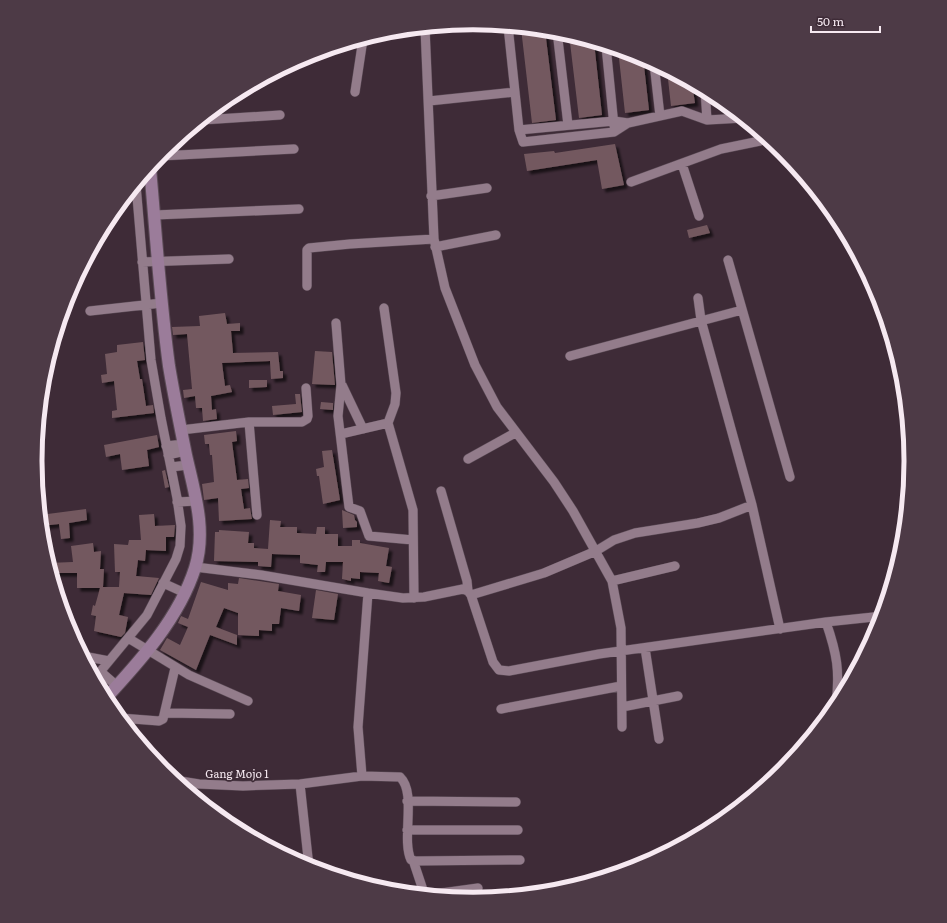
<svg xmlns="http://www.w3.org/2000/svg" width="947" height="923" font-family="Literata,serif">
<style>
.building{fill:#73595f;filter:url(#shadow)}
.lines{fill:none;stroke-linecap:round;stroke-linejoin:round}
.street-casing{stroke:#5b4b56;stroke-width:10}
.secondary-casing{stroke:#5b4b56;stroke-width:14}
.street{stroke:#937c8b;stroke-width:9}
.secondary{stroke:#9b7c9a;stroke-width:12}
.labels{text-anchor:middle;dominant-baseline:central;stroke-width:3.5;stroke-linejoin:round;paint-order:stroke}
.street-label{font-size:11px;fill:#f6e9f1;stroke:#3e2b37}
.rim{fill:none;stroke:#f6e9f1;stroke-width:5}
</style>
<defs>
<filter id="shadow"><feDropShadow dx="3.5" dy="3.5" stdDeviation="1" flood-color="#0009"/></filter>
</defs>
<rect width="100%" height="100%" fill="#3e2b37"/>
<path class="building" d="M521 28 545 30 556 120 532 123Z
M569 34 594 42 602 115 579 118Z
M618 49 643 57 649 110 625 113Z
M667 70 692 84 695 103 671 106Z
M722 101 729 107 735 112 723 113Z
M615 144 624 185 602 189 597 160 527 171 524 154 554 151 555 153Z
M707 225 710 233 689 238 687 230Z
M225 313 227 324 240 323V331H231L233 353 278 352 280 371H283V378L271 379 270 361 222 363 225 386 230 385 232 392 211 396 212 410 216 409 217 419 203 421 202 408H196L195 396 184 398 183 390 192 389 187 334 173 335 172 327 200 326 199 316Z
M143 342 145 360 137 361 140 379H142L146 406 153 405 154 413 112 418V411L117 410 114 381 102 383 101 375 107 374 105 354 117 352V345Z
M315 351 332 352 335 385 312 384Z
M249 380H267V387L249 388Z
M295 394H300L302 412 273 415 272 406 296 404Z
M321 402 333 403V410L320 409Z
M236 431 237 441 232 442 237 480 248 479 249 488 241 489 244 509 250 508 252 519 219 521 218 498 204 500 202 484 214 482 212 455H210L209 444H205L204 435Z
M157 435 159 447 147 450 149 466 122 470 120 454 106 457 104 445Z
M332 450 340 500 323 504 319 476H317L316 469 324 467 322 451Z
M165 470 169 487 165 488 162 471Z
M86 509 87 520 69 523 70 538 61 539 59 524 41 526 40 515Z
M342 510 354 515 355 520 357 522V527L343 528Z
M154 514 155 526 175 525 174 537H166V551L146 550 145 561 138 560 136 576 159 578 151 595 124 593 119 615 128 617 125 633 121 637 94 631 96 616 91 615 93 605 95 606 100 588H77V573H51L48 563 73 562 71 546 93 543 94 552 101 551 100 569H104L103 587H119L120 572H115L114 544 128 545 129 540H141L139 515Z
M270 520 281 521 280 527H297V533L316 534 317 527H325V534H338V546H352V540H360V543L389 548 386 566 392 567 389 583 378 581 379 573 360 572V579L351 578V581L342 579 343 562H326L325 572H317L318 565 300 563V555L272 554 271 567 258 566V562L214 561 215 532H219V530L249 532 248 543H254V548L268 549Z
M239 578 279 584 278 591 301 595 299 611 281 608 279 624H272V631L259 630V636L238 635V613L224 608 216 627 237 635V645L210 635 196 670 160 650 167 638 180 645 188 627 178 623 181 616 188 619 201 582 228 590V583L238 584Z
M316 590 338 594 334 620 312 618Z"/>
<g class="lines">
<g class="street-casing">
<path id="street" d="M508 26 519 130 523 142 614 132 628 123
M425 28 434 239 445 288 475 365 497 407 554 482 573 511 612 581 621 628 622 727
M557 31 568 125
M606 46 614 126
M654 63 660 116
M705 90 707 120
M355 92 363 39
M429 101 515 92
M202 120 280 115
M519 130 614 121 628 123 682 111 707 120 743 118
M160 156 294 149
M682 164 699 216
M631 182 721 149 760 141 764 135
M431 196 487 188
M155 215 299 209
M435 247 496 235
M728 260 790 477
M142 262 229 259
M307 286V250L309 248 350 244 434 239
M698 298 701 320 752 505 780 629
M384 308 396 393 395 404 388 423 413 510 414 598
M90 311 162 303
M336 323 341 385 338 416 349 507 360 511 369 536 413 540
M570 356 742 310
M342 385 363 429
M249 422 257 515
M181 430 249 422H302L307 419 308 416 306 388
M341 434 388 423
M166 446 184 444
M168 455 185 451
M468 459 515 433
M171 467 188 465
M441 491 467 581 468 591
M177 502 197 501
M195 567 261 575 368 593 403 598 424 597 463 589 468 591 471 595 493 662 499 670 509 671 599 654 826 622 883 616
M612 581 675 566
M163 583 185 593
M471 595 544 573 596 551 614 540 635 533 698 523 719 518 752 505
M826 622C837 654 840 671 836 704
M128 638 189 675 248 701
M645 648 659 739
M83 656 109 661
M101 672 117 686
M95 678 147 615 176 559 180 546 181 526 177 498 161 418 151 360 136 185
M622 707 678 696
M501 709 621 686
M166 713 230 714
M120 718 159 721 163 719 175 668
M362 776 358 727 368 593
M174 780 199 784 243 786 300 784 362 776 400 777C417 793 401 838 411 860L415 861 520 860
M300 784 309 867
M407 801 516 802
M407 830H518
M413 860 424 893 427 895 478 888"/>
</g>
<g class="secondary-casing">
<path id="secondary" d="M105 699C141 660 179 618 195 568 207 530 194 491 186 455 180 425 174 396 169 366 160 300 156 234 150 168"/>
</g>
<use href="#street" class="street"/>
<use href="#secondary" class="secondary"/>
</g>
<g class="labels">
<g class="street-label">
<text x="237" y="773">Gang Mojo 1</text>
</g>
</g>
<path d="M0 0H947V923H0ZM42 461a431 431 0 1 1 862 0a431 431 0 1 1-862 0Z" fill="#4d3a46" fill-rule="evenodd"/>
<path class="rim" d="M42 461a431 431 0 1 1 862 0a431 431 0 1 1-862 0Z"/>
<path d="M811 26v6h69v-6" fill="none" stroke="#f6e9f1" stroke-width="2"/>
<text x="817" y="26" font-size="12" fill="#f6e9f1" stroke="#3e2b37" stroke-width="3" paint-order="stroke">50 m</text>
</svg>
